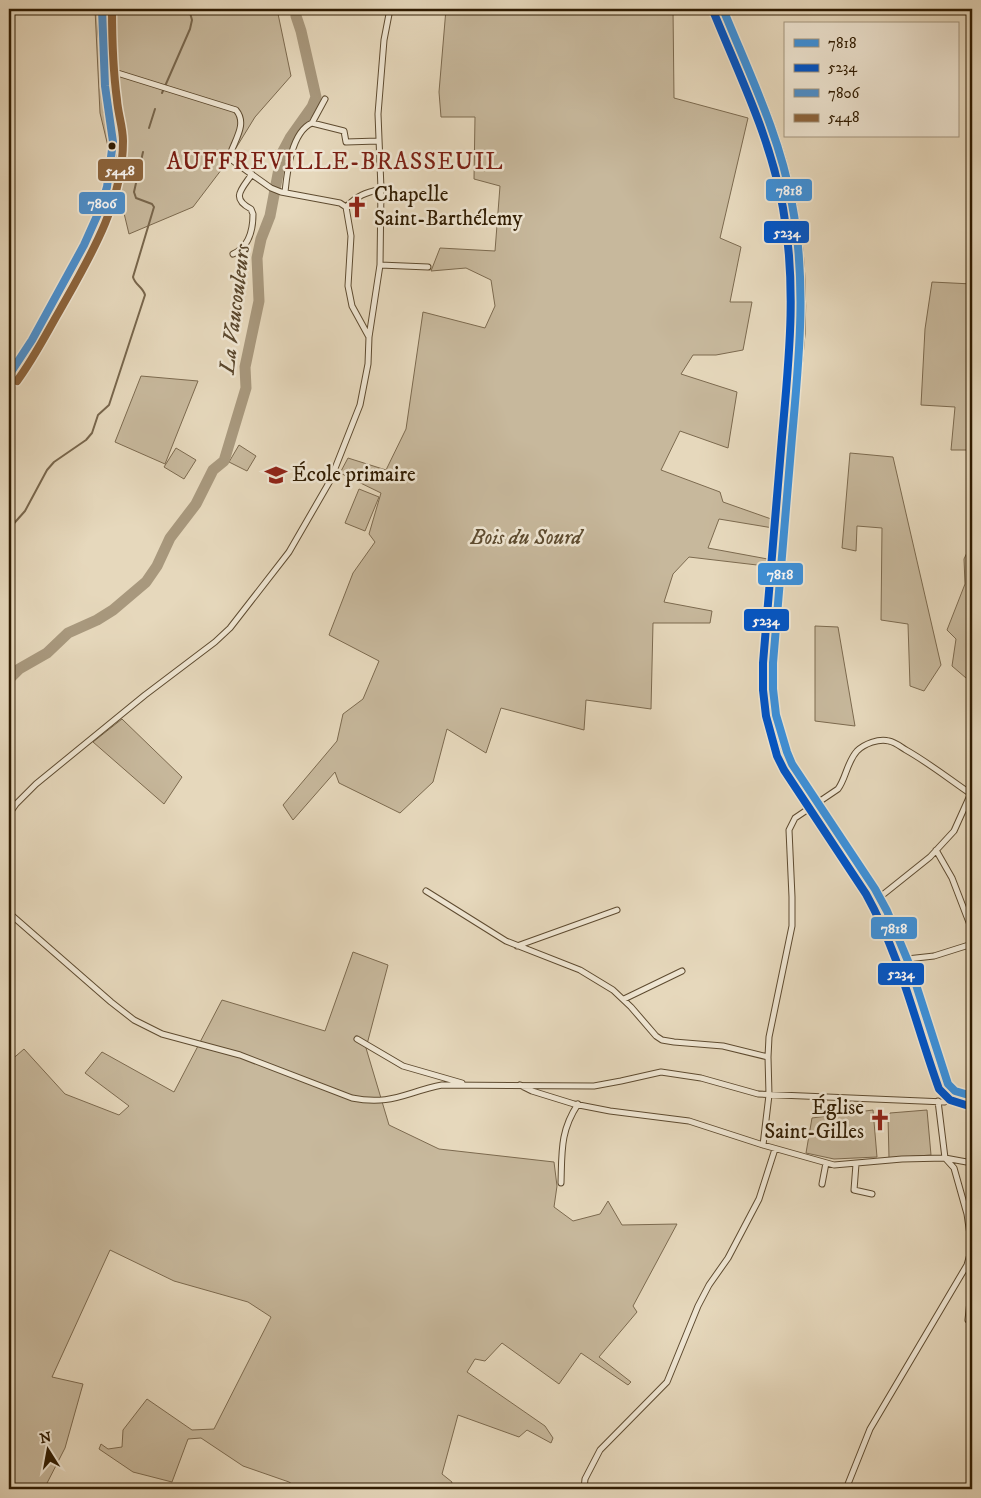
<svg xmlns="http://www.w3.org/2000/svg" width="981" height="1498" font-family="'IM FELL DW Pica',serif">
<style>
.green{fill:#c7b89c;stroke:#7c6a4f}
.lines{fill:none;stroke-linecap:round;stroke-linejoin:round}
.stream{stroke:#78664c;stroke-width:2}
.river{stroke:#a8987d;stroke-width:11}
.street-casing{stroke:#5e4b30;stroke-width:7}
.secondary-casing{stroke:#301c02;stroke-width:9}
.primary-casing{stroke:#301c02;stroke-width:9}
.street{stroke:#efe6d3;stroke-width:5}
.secondary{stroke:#efe6d3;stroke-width:7}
.primary{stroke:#e6d8bc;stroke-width:8}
.bus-1-casing{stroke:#efe6d3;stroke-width:11}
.bus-2-casing{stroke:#efe6d3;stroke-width:11}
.bus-3-casing{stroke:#efe6d3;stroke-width:11}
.bus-4-casing{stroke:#efe6d3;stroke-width:11}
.bus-1{stroke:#3c91dc;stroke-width:8}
.bus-2{stroke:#0055c8;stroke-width:8}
.bus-3{stroke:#4d90cd;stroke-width:8}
.bus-4{stroke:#8d653d;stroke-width:8}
.bus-dot{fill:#301c02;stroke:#efe6d3;stroke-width:2}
.labels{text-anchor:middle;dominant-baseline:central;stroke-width:5;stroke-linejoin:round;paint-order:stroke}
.poi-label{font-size:21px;fill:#301c02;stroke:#efe6d3;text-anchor:start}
.park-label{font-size:21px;font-style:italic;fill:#5d4b30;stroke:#efe6d3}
.water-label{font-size:22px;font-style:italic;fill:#5a472d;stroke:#efe6d3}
.quarter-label{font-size:24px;letter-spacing:1px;fill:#7a1f14;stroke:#efe6d3}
.line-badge{stroke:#efe6d3;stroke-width:2}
.badge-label{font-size:14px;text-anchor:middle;font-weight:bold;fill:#fff}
</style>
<rect width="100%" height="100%" fill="#e6d8bc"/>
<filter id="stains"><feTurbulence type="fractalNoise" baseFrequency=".004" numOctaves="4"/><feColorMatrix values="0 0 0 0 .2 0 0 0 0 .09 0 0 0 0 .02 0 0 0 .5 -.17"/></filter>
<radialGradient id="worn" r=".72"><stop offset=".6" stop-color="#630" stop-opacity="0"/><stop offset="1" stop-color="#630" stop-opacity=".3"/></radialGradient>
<path class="green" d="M95 9H277L291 76 255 117 228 161 193 207 129 234 100 113Z
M446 9H673L674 98 748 118 720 238 741 247 730 302H752L743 350 716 355H693L681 374 737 392 728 448 680 431 661 470 720 492 723 502 774 520 773 528 719 519 708 548 773 560 774 567 689 557 673 574 664 602 712 611 710 623H653L651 709 586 700 584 730 501 708 486 753 447 729 433 782 400 813 339 783 335 772 293 820 283 805 337 741 343 714 363 699 379 661 329 635 353 573 375 542 369 534 381 493 340 473 348 458 386 470 406 429 423 312 485 328 495 306 491 280 466 268 431 271 440 248 495 251 500 186 474 179 475 117H441L439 92Z
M932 282 972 284V418L969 450H951L955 407 921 405 925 329Z
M141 376 198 381 165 464 115 442Z
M239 445 256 456 247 471 229 462Z
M176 448 196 460 184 479 164 467Z
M850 453 893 457 941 665 924 691 910 686 908 624 881 620 882 528 857 526 856 551 842 548Z
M359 489 379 497 365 531 345 523Z
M972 542V670L966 678 952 666 956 639 947 630 965 584 964 559Z
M815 626 838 627 855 726 815 721Z
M122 719 182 777 164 804 93 742Z
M353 952 388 965 366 1048 389 1125 439 1149 554 1162 557 1186 554 1207 573 1221 600 1214 608 1201 622 1225 677 1224 633 1306 637 1312 599 1357 631 1382 628 1385 581 1353 559 1384 502 1343 485 1361 475 1359 467 1372 545 1426 553 1438 551 1443 527 1430 519 1437 458 1415 442 1474 452 1482 450 1489H299L289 1482 243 1466 201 1438 188 1439 172 1482 133 1472 99 1449 101 1444 108 1449 122 1447 123 1430 147 1399 192 1430 214 1429 271 1317 248 1302 174 1281 110 1250 52 1377 83 1384 65 1448 44 1489H9V1104L11 1101 9 1099V1062L24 1049 65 1094 119 1115 129 1106 85 1073 102 1052 174 1092 222 1000 325 1031Z
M873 1110 877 1157 834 1159 806 1153 812 1118Z
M927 1110 931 1155 889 1158 888 1117 890 1113Z"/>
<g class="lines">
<path class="stream" d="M162 93 190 29 192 20 189 9
M149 128 155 109
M9 529 25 511 47 470 54 462 86 440 92 433 98 415 109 405 145 295C143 287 135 285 133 277L154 207 152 204 136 198 134 192 143 152
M9 679V678"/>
<path class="river" d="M9 679 19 669 47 653 68 633 97 620 113 610 146 582 157 566 170 538 196 504 213 470 224 461 246 388 245 367 259 301 257 258 261 239 270 216 282 153 290 138 312 107 316 97 301 31 296 16V9"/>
<g class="street-casing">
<path id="street" d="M111 71 236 110C247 123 236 138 231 152L230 157 233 161 271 188 281 192 340 203 346 207
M312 123 344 131 346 142 378 141
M285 192C287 173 291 132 312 123L325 99
M346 207C358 195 365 193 381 189
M233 254C249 247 253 230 253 214L251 209C230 198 242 189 252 174
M380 265 428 267
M369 337 380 265 381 189 378 114 384 40 390 9
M9 814 16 804 36 784 145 695 215 642 230 628 289 552 330 481 360 405 368 364 369 337 352 306 348 286 351 236 346 207
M936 850 952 878 972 930
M426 891 506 941 580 970 613 990 631 1007 656 1036 662 1040 674 1042 723 1046 768 1057
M880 897 930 857 954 831 972 791
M9 913 111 1002 134 1020 162 1034 240 1055 352 1098C391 1106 406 1092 442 1085L594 1086 621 1081 661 1072 701 1078 758 1094 945 1102 955 1091
M517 946 617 910
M907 959 934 956 972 944
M624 999 682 971
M357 1039 403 1066 462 1083
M520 1085 532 1091 574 1104 610 1111 689 1121 763 1145 834 1165 902 1159 945 1158 972 1163
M938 1101 945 1158 954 1168 967 1214 972 1249
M763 1145 769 1095 768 1057 769 1037 792 926V897L789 830 795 818 838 789C846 778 847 762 857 751 864 744 879 738 889 741 895 742 901 747 906 750 929 763 949 779 971 794
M856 1164 854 1190 872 1194
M561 1183C562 1152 560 1131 578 1104
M822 1184 826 1163
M968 1320 972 1281
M584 1489 585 1479 600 1450 667 1382 698 1306 709 1285 728 1258 759 1199 775 1149
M846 1489 870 1429 967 1265 972 1247"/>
</g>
<g class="secondary-casing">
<path id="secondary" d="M723 9C739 49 758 88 772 129 796 195 804 264 801 333L773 663C771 699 776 732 792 764L875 889 887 911 910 966 948 1084 955 1091 972 1096"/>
</g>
<g class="primary-casing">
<path id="primary" d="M102 9V32L108 111 111 122
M9 375C26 353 38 328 52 304 77 259 105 216 111 165 117 113 111 61 108 9"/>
</g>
<use href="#street" class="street"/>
<use href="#secondary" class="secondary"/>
<use href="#primary" class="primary"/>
<g class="bus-1-casing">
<path id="bus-1" d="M723 9C749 73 780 136 792 204 807 282 799 359 792 437 786 513 779 588 773 663V689L776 715 787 752 792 764 875 889 887 911 910 966 948 1084 955 1091 972 1096"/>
</g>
<g class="bus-2-casing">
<path id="bus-2" d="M714 13C740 77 771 139 783 208 797 286 789 359 782 437 776 512 769 587 763 663V690L766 716 777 756 784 770 866 894C901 957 915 1023 939 1089L950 1100 969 1106"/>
</g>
<g class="bus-3-casing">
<path id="bus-3" d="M9 375 32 340 84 245 101 207 107 187 113 142 105 86 102 9"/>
</g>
<g class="bus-4-casing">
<path id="bus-4" d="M17 381C34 358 46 334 60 310 90 257 123 203 123 141 123 127 118 114 117 100 113 70 112 39 112 9"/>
</g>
<use href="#bus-1" class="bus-1"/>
<use href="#bus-2" class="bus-2"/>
<use href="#bus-3" class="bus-3"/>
<use href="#bus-4" class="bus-4"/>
</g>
<defs>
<g id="church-bare" transform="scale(1.725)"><path d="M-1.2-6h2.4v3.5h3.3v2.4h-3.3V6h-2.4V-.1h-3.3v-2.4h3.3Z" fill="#8f2418" stroke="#efe6d3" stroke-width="2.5" paint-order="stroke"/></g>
<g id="school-bare" transform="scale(1.725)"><path d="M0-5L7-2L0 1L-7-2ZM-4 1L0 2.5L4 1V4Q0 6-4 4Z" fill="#8f2418" stroke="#efe6d3" stroke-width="2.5" paint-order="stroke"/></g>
</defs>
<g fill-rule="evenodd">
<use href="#church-bare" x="357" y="207"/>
<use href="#school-bare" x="276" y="475"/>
<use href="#church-bare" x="880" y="1120"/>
</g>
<circle class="bus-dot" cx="112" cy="146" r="4.5"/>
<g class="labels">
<g class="poi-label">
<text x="374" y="195">Chapelle<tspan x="374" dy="24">Saint-Barthélemy</tspan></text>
<text x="292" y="475">École primaire</text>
<text x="864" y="1108" text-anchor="end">Église<tspan x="864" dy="24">Saint-Gilles</tspan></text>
</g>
<g class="park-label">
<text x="526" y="538">Bois du Sourd</text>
</g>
<g class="water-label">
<text transform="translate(235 309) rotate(-83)">La Vaucouleurs</text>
</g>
<g class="quarter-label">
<text x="335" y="162">AUFFREVILLE-BRASSEUIL</text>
</g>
</g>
<g class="line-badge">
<rect x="97" y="158" width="47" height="24" rx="5" fill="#8d653d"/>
<rect x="765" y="178" width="48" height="24" rx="5" fill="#3c91dc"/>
<rect x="78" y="191" width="48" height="24" rx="5" fill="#4d90cd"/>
<rect x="763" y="220" width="47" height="24" rx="5" fill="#0055c8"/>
<rect x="757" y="562" width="47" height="24" rx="5" fill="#3c91dc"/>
<rect x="743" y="608" width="47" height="24" rx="5" fill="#0055c8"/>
<rect x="870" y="916" width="48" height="24" rx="5" fill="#3c91dc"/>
<rect x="877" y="962" width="48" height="24" rx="5" fill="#0055c8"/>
</g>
<g class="badge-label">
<text x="120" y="175">5448</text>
<text x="789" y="195">7818</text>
<text x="102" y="208">7806</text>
<text x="787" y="237">5234</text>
<text x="780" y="579">7818</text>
<text x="766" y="625">5234</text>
<text x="894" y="933">7818</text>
<text x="901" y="978">5234</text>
</g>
<rect width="981" height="1498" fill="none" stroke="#e6d8bc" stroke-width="30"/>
<rect x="10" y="10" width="961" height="1478" fill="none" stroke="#301c02" stroke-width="2.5"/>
<rect x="15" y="15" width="951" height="1468" fill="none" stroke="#301c02"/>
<rect x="784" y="22" width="175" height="115" fill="#efe6d3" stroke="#a3957f"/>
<rect x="794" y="39" width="25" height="8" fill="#3c91dc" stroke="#a3957f"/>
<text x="828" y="48" font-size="15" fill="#301c02">7818</text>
<rect x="794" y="64" width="25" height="8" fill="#0055c8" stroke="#a3957f"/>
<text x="828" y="72" font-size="15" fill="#301c02">5234</text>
<rect x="794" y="89" width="25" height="8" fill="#4d90cd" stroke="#a3957f"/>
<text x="828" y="98" font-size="15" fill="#301c02">7806</text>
<rect x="794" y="114" width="25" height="8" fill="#8d653d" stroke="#a3957f"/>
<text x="828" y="122" font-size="15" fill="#301c02">5448</text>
<g transform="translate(48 1450) rotate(349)" stroke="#efe6d3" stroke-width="4" paint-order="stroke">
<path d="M0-4L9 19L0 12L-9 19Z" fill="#301c02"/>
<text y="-8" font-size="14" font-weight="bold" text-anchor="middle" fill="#301c02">N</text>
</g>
<rect width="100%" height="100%" filter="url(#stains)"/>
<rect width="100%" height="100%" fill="url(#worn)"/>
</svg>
